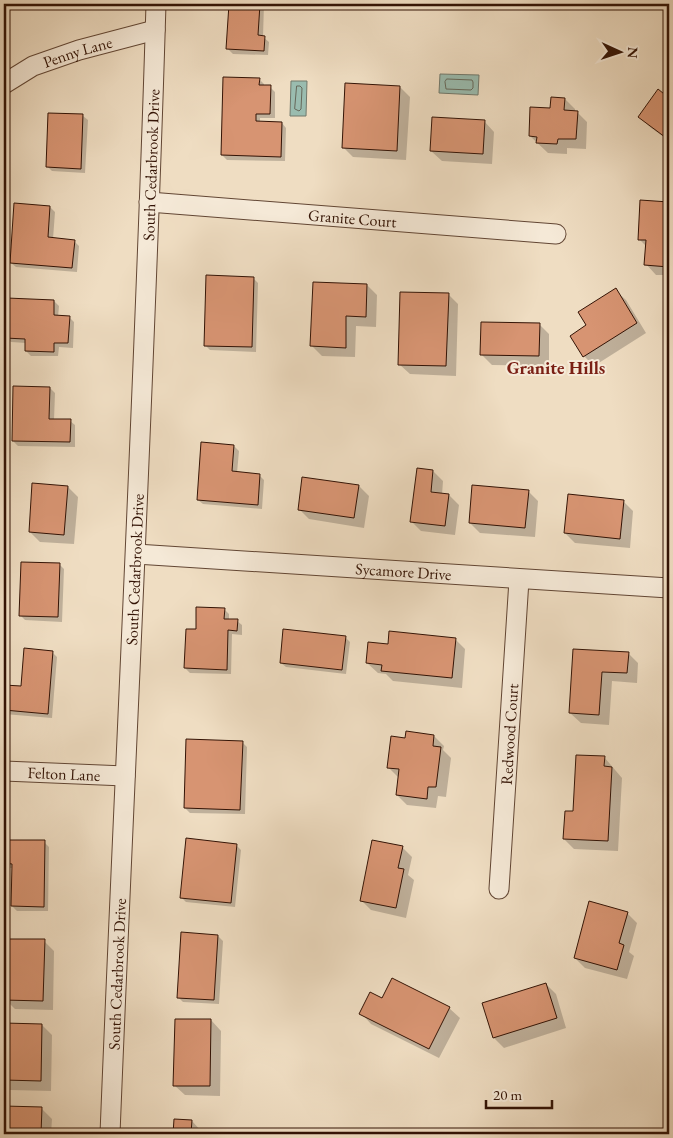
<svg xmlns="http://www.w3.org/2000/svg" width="673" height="1138" font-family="'EB Garamond',serif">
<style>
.water{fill:#9abcaf;stroke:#71786b}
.shadow{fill:#0003}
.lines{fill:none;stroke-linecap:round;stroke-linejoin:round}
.shore{stroke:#66685a;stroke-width:1}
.building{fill:#d79472;stroke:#331305}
.street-casing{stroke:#624634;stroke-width:21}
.street{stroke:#f5e9d7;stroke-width:19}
.labels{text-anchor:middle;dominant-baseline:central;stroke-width:4;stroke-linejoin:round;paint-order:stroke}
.street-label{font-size:16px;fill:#331305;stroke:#f5e9d7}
.neighbourhood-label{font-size:18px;font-weight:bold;fill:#7a1f14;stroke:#f5e9d7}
</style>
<rect width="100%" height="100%" fill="#efddc2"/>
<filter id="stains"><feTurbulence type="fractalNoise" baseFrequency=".004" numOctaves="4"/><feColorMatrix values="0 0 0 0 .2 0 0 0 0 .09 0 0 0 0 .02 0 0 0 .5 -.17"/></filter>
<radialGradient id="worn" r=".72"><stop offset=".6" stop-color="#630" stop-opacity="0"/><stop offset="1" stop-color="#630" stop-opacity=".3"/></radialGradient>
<path class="water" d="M440 74 479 75 478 95 439 93Z
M291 81H307L306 116H290Z"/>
<path class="shadow" d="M230 4H264L263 37 269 42 268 55 233 54 228 49Z
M259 79 264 84V87H270L275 92V118H260V123H282L286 128 285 161 227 160 222 155Z
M400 87 410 97 406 160 353 157 343 147Z
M658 91 669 99V141L650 127 640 117Z
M565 99 575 109V112H577L587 122 586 149 567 148V154L548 153 530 136 552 109Z
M83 116 88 120 85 173 52 171 47 166Z
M484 121 494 132 492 164 442 161 431 151Z
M641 201 669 203V275H656L646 264 647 247 639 239Z
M50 207 55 212 53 239 74 241 79 246 77 272 16 267 11 263Z
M253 278 258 283 256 352 210 350 205 345Z
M367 285 377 295 376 327 356 326 355 357 322 356 312 346Z
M615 290 626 300 646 333 594 366 584 356 588 326Z
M448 294 458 304 456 376 410 374 399 364Z
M54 301 59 306 58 317H69L74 322 73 348 59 347 58 356H31L26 351V343L11 342 6 337Z
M539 324 549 334V366L492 365 482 355Z
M50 388 55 393 54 420 70 421 75 425V447L18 446 13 441Z
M234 446 239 451 237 473 259 475 264 480 262 509 203 504 198 500Z
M433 471 443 481 442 495H449L459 505 455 535 421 531 411 521Z
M359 486 369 496 364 528 309 519 299 509Z
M68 487 78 497 74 544 40 542 30 532Z
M528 491 538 501 535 537 480 533 470 523Z
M623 501 633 511 630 548 575 543 565 533Z
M59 564 64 569 62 622 25 620 21 616Z
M224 609 229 614V620L237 621 242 625V635L232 634 231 674 190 673 185 668 197 631Z
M345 637 350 642 346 674 286 667 281 663Z
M455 639 465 649 462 688 393 681 386 674 378 673 367 663Z
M574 650 628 653 638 663 637 683 612 681 609 725 581 723 570 713Z
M52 652 57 657 52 718 4 714V686L22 688Z
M434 736 444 746 443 750 451 758 446 797 438 796 436 808 407 805 397 795 399 778 388 767 406 739Z
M242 742 247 747 245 814 190 813 185 808Z
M604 757 622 778 618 851 574 849 564 839 574 812Z
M4 841 44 842 49 847 48 911H17L12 906 13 868H4Z
M236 845 241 850 235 907 186 902 181 897Z
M402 847 412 857 408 875 414 880 406 918 371 910 361 900Z
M627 913 637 923 629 952 634 956 627 979 585 968 575 958Z
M218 936 223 941 219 1004 183 1002 178 997Z
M4 940 44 941 54 951 53 1010 15 1009 5 999Z
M393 979 449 1008 460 1018 439 1058 371 1024 361 1013 382 1000Z
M546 984 556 994 566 1028 504 1048 494 1038 484 1003Z
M211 1020 221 1031 220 1096 185 1095 174 1085Z
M4 1024 42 1025 52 1035 51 1091 10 1090 4 1083Z
M4 1107 42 1109 52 1119 51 1134H4Z
M175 1121H192L202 1132V1134H175Z"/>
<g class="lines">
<path class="shore" d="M447 79 472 80 473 82V88L471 90 446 89 445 82Z
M297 86H300L302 88 301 109 299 111 295 109Z"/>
</g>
<path class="building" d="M229 4H260L258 35 265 36 264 51 226 49Z
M223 77 260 78 259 85H271L270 114H256V121L282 122 281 157 221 155Z
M345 83 400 86 397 151 342 148Z
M658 89 669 98V140L638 117Z
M551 97 565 98 564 110 578 111 576 139H558L557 144 536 143 537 137 529 136 530 107 550 108Z
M48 113 83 114 81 169 46 167Z
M432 117 485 120 483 154 430 151Z
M640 200 669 202V267L644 265 646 240H638Z
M14 203 50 206 48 237 75 240 72 268 10 263Z
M206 275 254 277 252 347 204 346Z
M313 282 367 284 366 317 346 316V348L310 346Z
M616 288 637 323 583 357 570 336 586 325 578 312Z
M400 292 449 293 446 366 398 365Z
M7 298 54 300V315L70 316 68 343H54V352L25 351V339L5 338Z
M481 322 540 323 539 356 480 355Z
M13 386 50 387 49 419H71L70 442 12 441Z
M201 442 234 445 232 471 260 474 258 505 197 500Z
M417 468 433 470 431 492 449 494 445 526 410 522Z
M302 477 359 485 354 518 298 510Z
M32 483 68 486 64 535 29 532Z
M472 485 529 490 525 528 469 523Z
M568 494 624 500 620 539 564 533Z
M21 562 60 563 58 617 19 616Z
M196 607 225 608 224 619H238L237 631 228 630 227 670 184 668 186 629H196Z
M283 629 346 636 342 670 280 663Z
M389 631 456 638 452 678 381 671 382 665 366 663 368 642 388 644Z
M24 648 53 651 48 714 4 710V685L21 686Z
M573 649 629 652 627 673 602 672 599 715 569 713Z
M406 731 434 735 433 746 441 747 436 787H428L427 799 396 795 399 769 387 768 391 736 405 738Z
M186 739 243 741 240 810 184 808Z
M576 755 605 756 604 766 612 767 608 841 563 839 565 811H573Z
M186 838 237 844 231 903 180 898Z
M4 840H45L44 907 11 906 12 864 4 863Z
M372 840 403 846 398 868 404 869 396 908 360 901Z
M589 901 628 912 619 943 624 945 617 970 574 958Z
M181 932 218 935 214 1000 177 998Z
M4 939H45L43 1001 4 1000Z
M392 978 450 1007 429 1049 359 1014 370 992 382 998Z
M546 983 557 1018 493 1038 482 1003Z
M175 1019H211L210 1086H173Z
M4 1023 42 1024 41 1081 4 1080Z
M4 1106 42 1107 41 1134H4Z
M174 1119 192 1120 191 1134H173Z"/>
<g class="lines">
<g class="street-casing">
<g id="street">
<path id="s1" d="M4 84 33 66 79 50 155 30"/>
<path id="s2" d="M149 202 556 234"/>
<path id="s3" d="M136 554 669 588"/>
<path id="s4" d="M4 771 125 776"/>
<path id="s5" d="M499 889 519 580"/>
<path id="s6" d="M110 1134C125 757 145 381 156 4"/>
</g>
</g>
<use href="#street" class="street"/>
</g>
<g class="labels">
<g class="street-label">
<text stroke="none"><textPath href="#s1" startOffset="81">Penny Lane</textPath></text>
<text stroke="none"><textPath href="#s6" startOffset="970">South Cedarbrook Drive</textPath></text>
<text stroke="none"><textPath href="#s2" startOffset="204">Granite Court</textPath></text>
<text stroke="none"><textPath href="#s6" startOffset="565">South Cedarbrook Drive</textPath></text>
<text stroke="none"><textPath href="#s3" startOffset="268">Sycamore Drive</textPath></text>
<text stroke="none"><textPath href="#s5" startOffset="155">Redwood Court</textPath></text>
<text stroke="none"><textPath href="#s4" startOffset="60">Felton Lane</textPath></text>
<text stroke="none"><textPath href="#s6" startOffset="160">South Cedarbrook Drive</textPath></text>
</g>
<g class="neighbourhood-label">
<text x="556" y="367">Granite Hills</text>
</g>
</g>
<rect width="673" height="1138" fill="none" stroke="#efddc2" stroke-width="20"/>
<rect x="5" y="5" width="663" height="1128" fill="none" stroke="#331305" stroke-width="2.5"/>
<rect x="10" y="10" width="653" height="1118" fill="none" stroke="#331305"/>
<g transform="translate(620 52) rotate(93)" stroke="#f5e9d7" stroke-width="4" paint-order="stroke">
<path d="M0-4L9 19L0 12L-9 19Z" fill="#331305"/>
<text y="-8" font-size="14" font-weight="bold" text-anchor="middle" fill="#331305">N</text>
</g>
<path d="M486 1100v8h66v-8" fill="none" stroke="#331305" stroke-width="2.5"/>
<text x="493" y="1100" font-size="15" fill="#331305" stroke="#f5e9d7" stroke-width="4" paint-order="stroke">20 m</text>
<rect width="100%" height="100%" filter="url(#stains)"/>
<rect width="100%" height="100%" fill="url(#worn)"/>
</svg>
